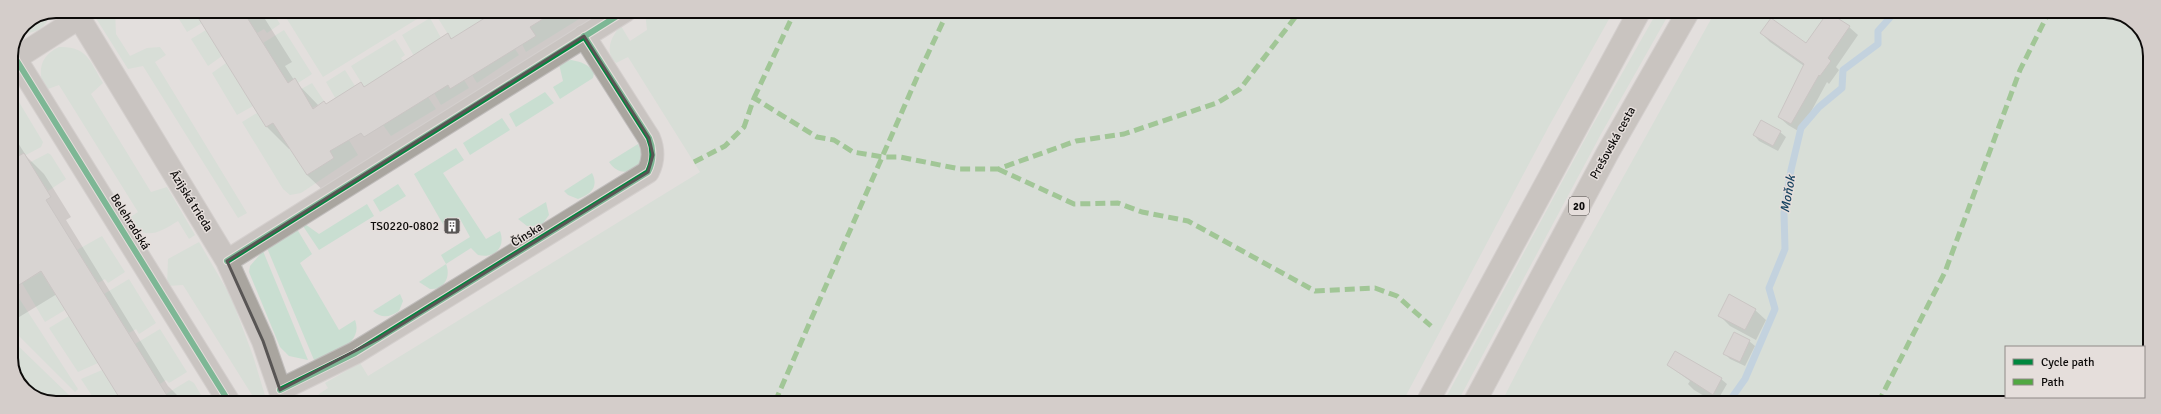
<svg xmlns="http://www.w3.org/2000/svg" width="2161" height="414" font-family="Signika,sans-serif">
<style>
.green{fill:#c9ded1}
.shadow{fill:#0003}
.lines{fill:none;stroke-linecap:round;stroke-linejoin:round}
.stream{stroke:#9cc3e1;stroke-width:7}
.building{fill:#cbc7c6;stroke:#aaa7a5}
.minor-casing{stroke:#c0bdbc;stroke-width:24}
.highway-casing{stroke:#c0bdbc;stroke-width:24}
.minor{stroke:#a9a59f;stroke-width:22}
.highway{stroke:#a8a49d;stroke-width:22}
.quiet{stroke:#50a841;stroke-width:5;stroke-dasharray:10 5;stroke-linecap:butt}
.cycleway-casing{stroke:#e5dedb;stroke-width:8}
.cycleway{stroke:#00873e;stroke-width:6}
.marked{fill:none;stroke:#585554;stroke-width:3;stroke-linejoin:round}
.labels{text-anchor:middle;dominant-baseline:central;stroke-width:3;stroke-linejoin:round;paint-order:stroke}
.shield{fill:#e5dedb;stroke:#4e4a49;stroke-width:1}
.shield-label{font-size:11px;font-weight:bold;fill:#0d0b0a}
.street-label{font-size:12px;fill:#0d0b0a;stroke:#e5dedb}
.poi-label{font-size:12px;fill:#0d0b0a;stroke:#e5dedb;text-anchor:end}
.water-label{font-size:13px;font-style:italic;fill:#15415f;stroke:#e5dedb}
.rim{fill:none;stroke:#0d0b0a;stroke-width:2}
</style>
<rect width="100%" height="100%" fill="#e3dfdd"/>
<path class="green" d="M100 11H115L116 34 130 56 147 48 160 47 166 55 155 62 247 213 238 218 143 66 128 69 94 15Z
M174 11H194L202 23 187 32Z
M243 11H272L280 24 267 33 264 29 257 33Z
M282 11H430L323 77Z
M441 11H490L491 14 451 39 436 15Z
M556 11H592L526 52 522 44 536 36 530 27Z
M645 11 1613 12 1549 126 1402 403 313 402 319 394 328 388 325 383 360 363 368 376 700 172 628 57 616 63C604 52 611 36 621 26L630 41 647 30Z
M1657 12H1670L1601 134 1457 403H1443L1591 128Z
M1715 12H2114L2139 26 2150 50 2149 367 2144 376V347H2006V397H2121L2105 403H1501L1541 325Z
M50 13C47 28 35 34 21 33L24 24Z
M430 18 441 38 414 56 402 35Z
M206 30 222 56 208 66 191 39Z
M284 30 312 74 298 83 295 78 288 83 263 43Z
M395 39 405 55 401 58 404 63 364 87 351 66Z
M59 47C87 46 90 61 103 83L91 94 151 192 167 187 195 235 189 239 178 221C157 234 145 241 126 220L138 212 59 85 45 90C37 71 40 56 59 47Z
M515 49 519 55 477 83 472 75Z
M571 60C581 62 589 64 594 73L593 78 560 99 553 87 563 81 559 64Z
M226 63 253 106 237 115 212 73Z
M345 70 355 86 337 101 326 82Z
M464 80 469 88 441 105 434 93 448 85 450 88Z
M312 83 324 101 306 112 294 93Z
M545 92 554 103 516 127 509 114Z
M428 97 436 109 391 136 383 125Z
M16 101 19 102 43 142 41 147 26 155 24 153 19 155 11 142V105Z
M257 113 266 127 273 123 307 175 334 158 329 149 349 140 358 155 301 193 290 195 283 189 242 122Z
M502 118 510 130 470 155 463 143Z
M638 144 643 156C639 173 619 178 609 162Z
M456 148 464 160 443 173 486 239 500 231C506 247 495 259 478 255L471 248 446 264 441 255 470 237 459 217 444 226 414 174Z
M48 153 51 155 66 179 48 191 45 186 40 189 25 165Z
M592 173C599 187 591 194 578 199L568 195 564 191Z
M398 184 406 196 380 212 373 200Z
M546 202 549 215 541 226H527L518 219Z
M367 204 374 216 319 250 303 226 305 224 319 234Z
M297 229 312 254 300 263 339 330 355 320C364 345 331 354 314 360L267 248Z
M102 236 125 272 108 283 105 279 98 283 77 250Z
M199 242 231 297 253 356 267 402H242L252 395 183 285 167 286 168 259Z
M263 251 308 360 289 356 280 347 249 272 250 266Z
M446 264C451 276 445 290 430 289L419 282Z
M41 272 65 310 45 322 22 283Z
M129 279 156 323 139 334 136 329 129 333 104 294Z
M13 289 78 389 75 392 13 330 11 327Z
M400 294 403 301 399 311C390 317 382 319 373 311Z
M69 316 98 363 78 372 49 328Z
M160 329 187 372 169 383 166 380 160 384 135 344Z
M11 339 71 397 76 402H47L22 388 11 364Z
M102 370 122 402H96L81 379Z
M189 380 194 383 205 402H171L166 394Z"/>
<path class="shadow" d="M195 11H257L265 19 292 62 285 66 294 80 319 106 326 105 361 83 365 88 448 35 452 39 493 14 491 11H601L605 18 330 197 307 175 291 148 289 149 267 127Z
M1849 27 1858 35 1836 67 1839 70 1829 84 1827 82 1800 132 1788 125 1779 117 1804 66 1770 42 1761 33 1807 45Z
M11 132 27 157 44 174 53 188 71 217 66 220 168 386 184 402H123L57 294 11 322Z
M1780 132 1786 137 1778 151 1759 141 1754 135Z
M1755 310 1766 320 1756 340 1730 326 1719 315Z
M1749 341 1755 346 1745 366 1730 359 1725 354Z
M1676 352 1721 379 1727 384 1716 403 1694 390 1688 384 1690 381 1668 365Z"/>
<g class="lines">
<path class="stream" d="M1728 403 1745 379 1775 309 1769 288 1785 249 1784 213 1791 170 1801 128 1819 107 1842 88 1843 70 1878 44V31L1895 12"/>
</g>
<path class="building" d="M194 11H243L288 83 295 78 313 109 324 101 326 104 361 82 364 87 448 33 451 39 496 11H556L530 27 536 36 450 89 448 85 364 137 361 133 330 151 334 158 307 175 273 123 266 127Z
M1828 12 1850 26 1828 58 1831 61 1820 76 1819 75 1791 124 1778 117 1804 64 1760 33 1771 18 1806 43Z
M1761 120 1781 131 1773 146 1753 135Z
M24 153 51 197 46 200 171 402H122L41 271 11 290V238L19 234 11 222V160Z
M1729 294 1756 309 1745 330 1718 316Z
M1734 332 1750 340 1740 362 1723 354Z
M1675 351 1722 378 1713 395 1667 365Z"/>
<g class="lines">
<g class="minor-casing">
<path id="minor" d="M75 11 227 261 263 341 284 402
M12 53 229 402
M15 59 79 18
M227 261 625 11
M280 390 355 353 648 172C654 160 654 150 649 138L584 36"/>
</g>
<g class="highway-casing">
<path id="highway" d="M1427 403 1639 12
M1474 403 1607 154 1688 12"/>
</g>
<use href="#minor" class="minor"/>
<use href="#highway" class="highway"/>
<path class="quiet" d="M754 98 795 11
M694 162 725 146 744 127 754 98 817 137 834 140 853 152 883 157H900L960 169H998L1076 141 1124 134 1217 103 1240 89 1300 11
M998 169 1074 204 1118 203 1142 212 1188 221 1315 291 1375 288 1397 296 1431 326
M775 402 918 75 948 11
M1878 403 1945 272 2020 70 2049 12"/>
<g class="cycleway-casing">
<path id="cycleway" d="M12 53 229 402
M227 261 625 11
M280 390 355 353 648 172C654 160 654 150 649 138L584 36"/>
</g>
<use href="#cycleway" class="cycleway"/>
</g>
<path d="M0 0H2161V414H0ZM584 36 649 138 653 155 648 172 378 339 280 390 263 341 227 261Z" fill="#e3dfdd" fill-opacity=".55" fill-rule="evenodd"/>
<path class="marked" d="M584 36 649 138 653 155 648 172 378 339 280 390 263 341 227 261Z"/>
<defs>
<g id="building-square" transform="scale(0.9)"><rect x="-9" y="-9" width="18" height="18" rx="4" fill="#585554" stroke="#e5dedb"/><path d="M-4-6H4V6H1V3H-1V6H-4ZM-2.5-4.3h1.7v1.8h-1.7ZM.8-4.3h1.7v1.8H.8ZM-2.5-1h1.7V.8h-1.7ZM.8-1h1.7V.8H.8Z" fill="#fff"/></g>
</defs>
<g fill-rule="evenodd">
<use href="#building-square" x="452" y="226"/>
</g>
<g class="labels">
<rect class="shield" x="1569" y="197" width="20" height="18" rx="3"/>
<g class="shield-label">
<text x="1579" y="206">20</text>
</g>
<g class="street-label">
<text transform="translate(1613 143) rotate(-61)">Prešovská cesta</text>
<text transform="translate(191 201) rotate(58)">Ázijská trieda</text>
<text transform="translate(130 222) rotate(58)">Belehradská</text>
<text transform="translate(527 235) rotate(-32)">Čínska</text>
</g>
<g class="poi-label">
<text x="439" y="226">TS0220-0802</text>
</g>
<g class="water-label">
<text transform="translate(1788 194) rotate(-80)">Moňok</text>
</g>
</g>
<path d="M0 0H2161V414H0ZM56 18H2105A38 38 0 0 1 2143 56V358A38 38 0 0 1 2105 396H56A38 38 0 0 1 18 358V56A38 38 0 0 1 56 18Z" fill="#d4cdca" fill-rule="evenodd"/>
<path class="rim" d="M56 18H2105A38 38 0 0 1 2143 56V358A38 38 0 0 1 2105 396H56A38 38 0 0 1 18 358V56A38 38 0 0 1 56 18Z"/>
<rect x="2005" y="346" width="140" height="52" fill="#e5dedb" stroke="#8f8a87"/>
<rect x="2013" y="359" width="20" height="6" fill="#00873e" stroke="#8f8a87"/>
<text x="2041" y="366" font-size="12" fill="#0d0b0a">Cycle path</text>
<rect x="2013" y="379" width="20" height="6" fill="#50a841" stroke="#8f8a87"/>
<text x="2041" y="386" font-size="12" fill="#0d0b0a">Path</text>
</svg>
